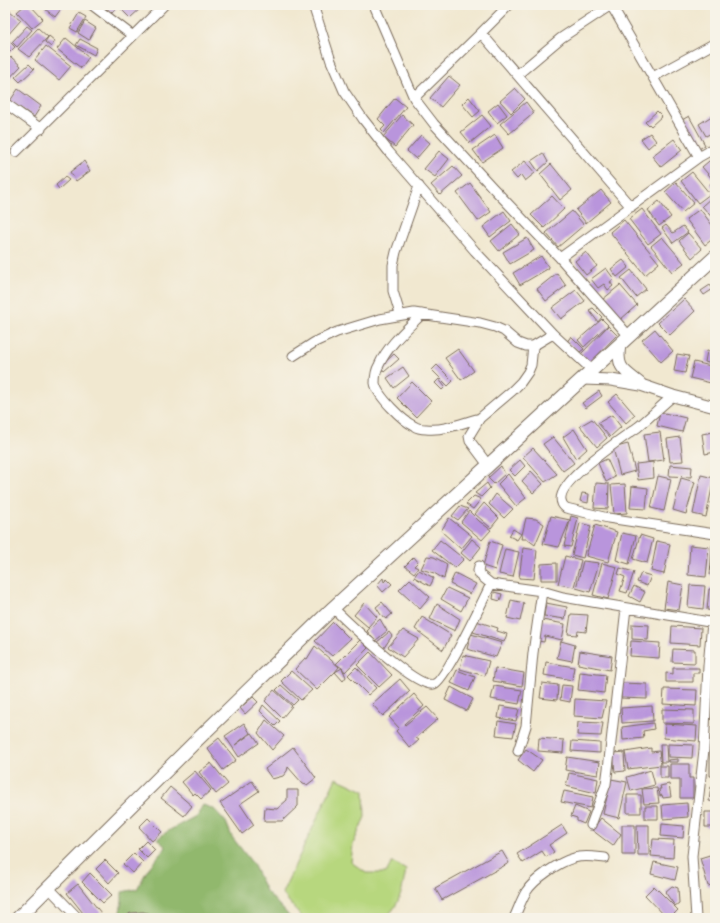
<svg xmlns="http://www.w3.org/2000/svg" width="720" height="923" font-family="'IM FELL Great Primer',serif">
<style>
.green{fill:#b7d77e;stroke:#79804e}
.forest{fill:#91b86d;stroke:#667146}
.building{fill:#b995dc}
.lines{fill:none;stroke-linecap:round;stroke-linejoin:round}
.minor-casing{stroke:#7b6c5c;stroke-width:11}
.tertiary-casing{stroke:#7b6c5c;stroke-width:13}
.secondary-casing{stroke:#7b6c5c;stroke-width:15}
.minor{stroke:#fff;stroke-width:9}
.tertiary{stroke:#fff;stroke-width:11}
.secondary{stroke:#fff;stroke-width:13}
</style>
<rect width="100%" height="100%" fill="#f7f3e8"/>
<filter id="ink" filterUnits="userSpaceOnUse"><feTurbulence type="fractalNoise" baseFrequency=".025" numOctaves="2"/><feDisplacementMap in="SourceGraphic" scale="8" xChannelSelector="R" yChannelSelector="G"/><feConvolveMatrix kernelMatrix="1 2 1 2 8 2 1 2 1" color-interpolation-filters="sRGB"/></filter>
<filter id="wash" filterUnits="userSpaceOnUse"><feTurbulence type="fractalNoise" baseFrequency=".012" numOctaves="4" result="noise"/><feDisplacementMap in="SourceGraphic" scale="16" xChannelSelector="R" yChannelSelector="G"/><feGaussianBlur stdDeviation="0.9" result="paint"/><feColorMatrix in="noise" values="0 0 0 0 0 0 0 0 0 0 0 0 0 0 0 0 0 1.4 0 .05"/><feComposite in="paint" operator="in"/></filter>
<g filter="url(#wash)">
<rect width="100%" height="100%" fill="#f1e8d0"/>
<path class="green" d="M336 778 364 791 365 817 353 844 351 862 366 873H386L392 862 406 870C402 890 401 904 385 918H302L282 893Z"/>
<path class="forest" d="M203 805 214 809 226 822 232 837 253 864 266 891 291 918 119 917 122 901V892L137 889 148 869 166 847 157 839 168 831 196 816Z"/>
<g id="blocks">
<path class="building" d="M25 5H30L43 19 32 28 17 12Z
M48 5H64L55 17 45 9Z
M103 5H119L112 13Z
M125 5H139L142 7 130 18 121 9Z
M5 7 21 20 7 36 5 34Z
M79 13 86 17 77 32 70 28Z
M85 21 96 28 89 40 78 33Z
M27 26 32 30 17 47 12 42Z
M38 28 48 37 29 57 18 49Z
M49 36 55 41 51 47 45 42Z
M66 38 89 57 81 68 57 49Z
M80 39 97 48 94 55 76 45Z
M9 41 15 47 5 57V45Z
M46 46 71 66 59 80 35 60Z
M11 57 21 66 5 83V63Z
M29 64 34 69 20 82 15 77Z
M449 76 460 85 441 107 430 98Z
M515 88 525 99 511 113 500 101Z
M18 89 41 106 34 117 10 101Z
M469 97 480 111 473 117 462 104Z
M395 98 406 107 384 133 381 130 385 126 378 119Z
M526 102 534 113 509 134 500 124Z
M498 103 507 115 497 123 488 111Z
M657 111 662 116 651 126 649 124 648 125 645 122Z
M715 114V131L706 136 699 124Z
M402 115 413 125 395 147 383 137Z
M482 115 491 126 470 143 461 132Z
M689 116 705 145 699 149 682 120Z
M650 133 656 141 648 148 641 139Z
M421 135 430 143 416 159 407 151Z
M495 135 503 148 482 162 473 150Z
M674 139 682 150 661 167 652 156Z
M439 151 449 159 435 177 424 169Z
M543 153 548 162 538 171 531 161Z
M715 156V190L710 184 714 181 702 167Z
M84 161 90 171 76 181 70 172Z
M525 161 535 173 525 181 521 175 517 179 511 172Z
M551 164 572 190 560 200 540 174Z
M453 166 462 176 440 195 431 185Z
M692 172 710 194 698 203 681 181Z
M65 177 69 180 59 189 56 185Z
M676 182 694 203 683 212 665 192Z
M470 183 491 212 478 221 457 193Z
M601 190 611 202 586 223 576 210Z
M552 196 564 209 544 228 531 215Z
M713 196 715 199V221L702 206Z
M659 201 671 217 659 226 648 210Z
M642 209 661 234 648 244 629 219Z
M700 209 715 229V237L705 245 686 219Z
M504 211 511 221 490 237 483 227Z
M572 211 584 225 558 247 546 233Z
M624 220 659 263 645 275 610 232Z
M512 224 520 234 499 251 491 241Z
M666 225 673 233 683 226 688 232 673 243 662 228Z
M688 233 702 249 692 258 679 241Z
M662 237 684 263 672 272 651 246Z
M527 238 534 250 510 264 503 252Z
M586 252 597 266 586 275 575 261Z
M541 256 549 268 520 285 513 273Z
M623 260 629 267 617 277 611 269Z
M606 268 614 279 610 282 613 286 608 290 604 284 598 288 591 279Z
M631 270 646 289 636 297 621 278Z
M557 273 566 286 546 301 537 289Z
M620 285 637 305 620 320 602 300Z
M710 285 713 289 704 295 701 291Z
M576 290 585 301 561 319 552 308Z
M684 299 695 311 670 335 658 323Z
M593 308 602 317 598 322 589 310Z
M602 319 608 325 584 347 578 340Z
M608 326 617 335 590 363 581 354Z
M655 329 673 351 661 362 642 340Z
M571 336 584 349 580 352 567 342Z
M458 349 474 371 461 380 445 358Z
M707 351 715 352V365L705 362Z
M394 354 399 359 384 372 380 367Z
M677 354 689 356 685 373 674 371Z
M694 362 715 367V384L690 378Z
M437 365 453 381 448 386 432 370Z
M403 367 409 376 394 388 387 378Z
M439 379 445 387 442 390 435 383Z
M412 382 431 401 416 417 397 398Z
M599 391 602 396 586 408 582 403Z
M617 394 635 415 626 423 608 402Z
M660 412 686 418 682 432 657 426Z
M612 415 621 427 610 437 598 423Z
M592 419 607 438 597 447 580 426Z
M574 429 587 449 576 459 563 437Z
M660 432 664 460 648 462 644 434Z
M713 432 715 452 705 454 702 434Z
M553 437 574 463 563 471 543 444Z
M680 437 683 461 670 462 667 439Z
M628 444 635 471 620 475 613 448Z
M533 448 557 474 545 482 523 457Z
M607 459 615 477 606 482 598 463Z
M520 460 525 466 515 476 509 470Z
M653 462 654 478 638 480 636 464Z
M670 465 692 467 691 477 669 476Z
M501 466 505 474 494 484 488 478Z
M531 471 543 484 533 493 522 481Z
M508 474 526 498 516 506 498 484Z
M701 475 714 478 706 517 693 514Z
M658 476 671 479 664 511 651 508Z
M681 478 695 482 686 514 673 510Z
M487 483 490 488 481 497 475 493Z
M596 483 609 484 608 509 594 508Z
M625 484 627 513 614 514 611 485Z
M632 486 648 488 646 509 630 508Z
M582 493 589 494 588 503 580 501Z
M496 494 513 509 504 518 489 504Z
M474 496 481 499 473 509 466 504Z
M484 503 499 518 491 528 475 514Z
M460 506 468 509 458 520 452 516Z
M469 511 479 521 491 530 482 540 461 522Z
M551 516 570 520 559 547 543 544Z
M571 516 578 518 571 547 564 546Z
M449 518 472 536 461 549 441 531Z
M526 518 536 519 544 524 535 545 527 539H521Z
M580 523 591 526 583 558 572 555Z
M595 525 617 532 608 562 586 556Z
M513 529 521 534 517 540 509 536Z
M622 533 636 536 629 564 616 560Z
M640 535 653 539 647 563 633 559Z
M472 539 481 547 470 561 461 553Z
M440 540 464 559 455 568 432 550Z
M490 541 502 545 495 570 483 566Z
M657 541 670 544 664 574 651 571Z
M690 545 709 547 706 577 688 575Z
M712 545H715V575H710Z
M523 548 537 550 534 579 519 578Z
M505 549 519 552 513 577 499 574Z
M427 556 434 557 447 564 444 579 434 573 421 569Z
M565 556 581 560 574 587 558 584Z
M414 557 418 562 414 566 418 568 414 573 405 566Z
M583 561 599 563 590 592 576 588Z
M557 563V580H541V564Z
M602 563 617 567 608 599 593 595Z
M620 568 634 572 627 593 620 591 625 577 618 574Z
M419 570 434 578 430 586 414 577Z
M455 573 476 584 470 594 450 584Z
M641 573 651 576 647 586 637 582Z
M383 578 384 582 387 579 392 584 383 592 377 585Z
M410 579 430 597 420 609 399 590Z
M668 582 683 585 679 610 664 608Z
M690 585 705 586 703 609 688 607Z
M634 586 645 592 640 602 629 596Z
M447 588 468 598 461 611 441 599Z
M709 589H715V611L707 610Z
M494 592 502 594 500 601 493 599Z
M511 600 524 603 520 621 507 618Z
M382 602 392 614 386 619 381 615 376 607Z
M364 603 377 617 368 627 354 615Z
M546 603 567 607 565 619 544 616Z
M437 604 460 619 455 631 430 619Z
M571 614 588 615 586 632 578 631 577 635 568 634Z
M422 617 451 635 443 650 415 629Z
M380 619 387 631 375 641 367 631Z
M542 620 565 624 562 640 545 636 544 642 538 641Z
M476 621 498 628 497 631 507 634 504 642 473 632Z
M333 622 350 639 332 656 315 641Z
M632 624 649 625 648 640 632 639Z
M672 626 701 628 700 645 671 643Z
M403 630 419 639 403 657 388 647Z
M389 632 392 636 383 649 376 643Z
M471 634 502 643 496 657 467 649Z
M360 640 368 648 345 672 342 668 346 677 343 681 335 672 317 690 295 669 305 658 307 659 315 646 339 667 335 672 342 668 336 664Z
M561 641 575 645 572 661 557 658Z
M631 641 660 643 659 658 630 656Z
M673 649 695 650V663L672 662Z
M580 651 612 656 610 670 578 664Z
M370 652 392 675 379 687 357 665Z
M463 655 489 661 485 676 460 669Z
M546 662 574 667 572 680 544 675Z
M356 667 376 688 368 695 348 675Z
M495 668 524 673 522 686 493 681Z
M673 668H699V673H693V682H666V673L673 674Z
M457 670 475 677 469 691 451 683Z
M713 670H715V684L712 683Z
M291 671 312 690 301 700 281 681Z
M580 672 606 675 604 693 578 690Z
M400 679 410 691 383 716 372 704Z
M542 683 558 685 557 700 540 698Z
M622 683 647 684V699L621 698Z
M281 685 298 700 293 705 276 690Z
M562 685 572 686 570 702 560 700Z
M494 686 522 690 519 704 491 699Z
M451 687 473 699 467 711 445 700Z
M664 689 697 690 696 706 663 704Z
M274 690 292 706 282 718 265 701Z
M712 691H715V704H712Z
M414 694 424 706 404 724 405 725 427 707 438 719 416 738 419 740 410 748 396 731 399 728 389 717Z
M253 697 258 702 245 714 240 708Z
M575 699 606 701 602 718 574 716Z
M263 705 280 721 275 726 260 711Z
M500 706 519 709 516 721 498 718Z
M652 706 653 721 622 723 621 708Z
M662 709 694 710V724L662 723Z
M266 720 284 736 272 750 258 733Z
M498 721 516 724 513 737 496 735Z
M578 722 603 723 601 736 577 735Z
M244 723 250 733 235 745 252 733 259 743 239 757 225 736Z
M653 723 654 729 643 731 644 738 623 740 622 727Z
M665 724 697 726 696 741 664 738Z
M713 727H715V742H714Z
M219 738 236 760 223 770 207 748Z
M539 738 564 740 563 753 538 751Z
M572 741 600 743V753L571 751Z
M660 744H666L667 762H661Z
M668 744 693 745 692 758 668 757Z
M710 746H715V776H710Z
M293 747 316 778 307 785 303 784 288 767 287 771 283 776 272 779 265 769Z
M651 748V752L659 751 661 765 628 769 625 752Z
M526 749 542 760 533 772 518 760Z
M624 752 625 771 615 772 613 753Z
M567 757 600 762 598 775 565 770Z
M678 759V762H668V760Z
M211 763 228 784 216 794 199 772Z
M670 764H689V778H693V798H680V779H670Z
M660 766H668V778H660Z
M651 770 655 785 631 791 627 777Z
M195 771 211 790 201 799 195 793 193 795 182 782Z
M569 773 598 779 596 793 566 786Z
M611 779 627 782 619 818 603 814Z
M252 781 259 791 240 804 254 825 242 834 220 803Z
M669 784 671 797 663 798 662 795 660 796 659 789H661L660 786Z
M170 787 192 806 184 816 161 798Z
M711 787H715V802L709 801Z
M657 788 659 803 644 804 642 789Z
M287 790H298V806L282 821H264L265 808 277 809 287 800Z
M564 791 593 797 591 808 561 802Z
M627 795H641V813H627Z
M687 803 688 817 663 819 662 805Z
M575 806 589 812 584 824 577 821V818L571 816Z
M645 806H658V819H645Z
M705 812H715V827H705Z
M148 818 162 832 152 841 139 827Z
M601 818 621 834 613 846 592 830Z
M662 824 684 826 683 838 661 836Z
M562 825 567 833 549 845 554 852 546 857 542 851 523 863 517 854Z
M622 825H635V855H622Z
M637 825H649V855H638Z
M653 839 674 840 673 858 651 856Z
M146 841 155 850 147 858 138 849Z
M502 851 509 863 442 900 435 888Z
M134 853 143 862 133 873 123 864Z
M713 854 715 863V884L708 886 700 858Z
M105 860 118 873 109 883 96 869Z
M654 862 678 867 675 880 651 874Z
M90 873 112 895 103 903 82 882Z
M78 884 101 913 94 918H87L67 893Z
M654 886 678 910 670 918H667L645 895Z
M672 886 678 888 679 903 675 906 665 892Z"/>
</g>
</g>
<g filter="url(#ink)">
<use href="#blocks" fill-opacity="0" stroke="#7b6c5c" stroke-width="1"/>
<g class="lines">
<g class="minor-casing">
<path id="minor" d="M92 5 133 36
M313 5 331 61 344 91 363 119 389 152 475 251 553 334 592 370
M374 5 414 98 434 124 492 187 560 258
M509 5 481 33 631 207
M611 5 699 157
M517 75 561 38 611 5
M653 77 715 43
M414 98 481 33
M5 103 41 129
M16 152 164 5
M400 314 393 291V265L396 252 419 186
M422 314C407 329 388 345 379 365 376 370 375 378 375 383 377 396 403 421 414 426 417 428 422 429 426 429 444 431 462 423 480 418
M629 336 560 258 699 157 715 148
M293 356 315 342 337 332 380 319 414 313 480 323 495 327 504 331 518 343 526 346H533L553 334
M673 396C661 406 650 417 638 427 624 437 552 484 562 503 562 505 565 507 566 508L608 518 715 534
M488 465 470 441 469 436 480 418 512 391 521 382 528 372 531 365 533 346
M479 566 478 571 480 575 491 584 542 591 563 597 715 623
M333 608C348 622 416 689 434 684 445 681 484 598 491 584
M518 751 526 726 533 653 542 591
M591 825 606 784 608 769 626 608
M48 887 78 918
M132 918 142 917 147 918
M514 918C518 910 521 900 526 892 534 879 559 862 574 858 584 855 595 857 605 858
M696 918 692 856 704 750 708 666 712 623"/>
</g>
<g class="tertiary-casing">
<path id="tertiary" d="M620 345C616 369 624 370 641 384
M583 379 611 380 641 385 673 396 715 407"/>
</g>
<g class="secondary-casing">
<path id="secondary" d="M18 918 197 740 333 608 715 257"/>
</g>
<use href="#minor" class="minor"/>
<use href="#tertiary" class="tertiary"/>
<use href="#secondary" class="secondary"/>
</g>
</g>
<rect width="720" height="923" fill="none" stroke="#f7f3e8" stroke-width="20"/>
</svg>
